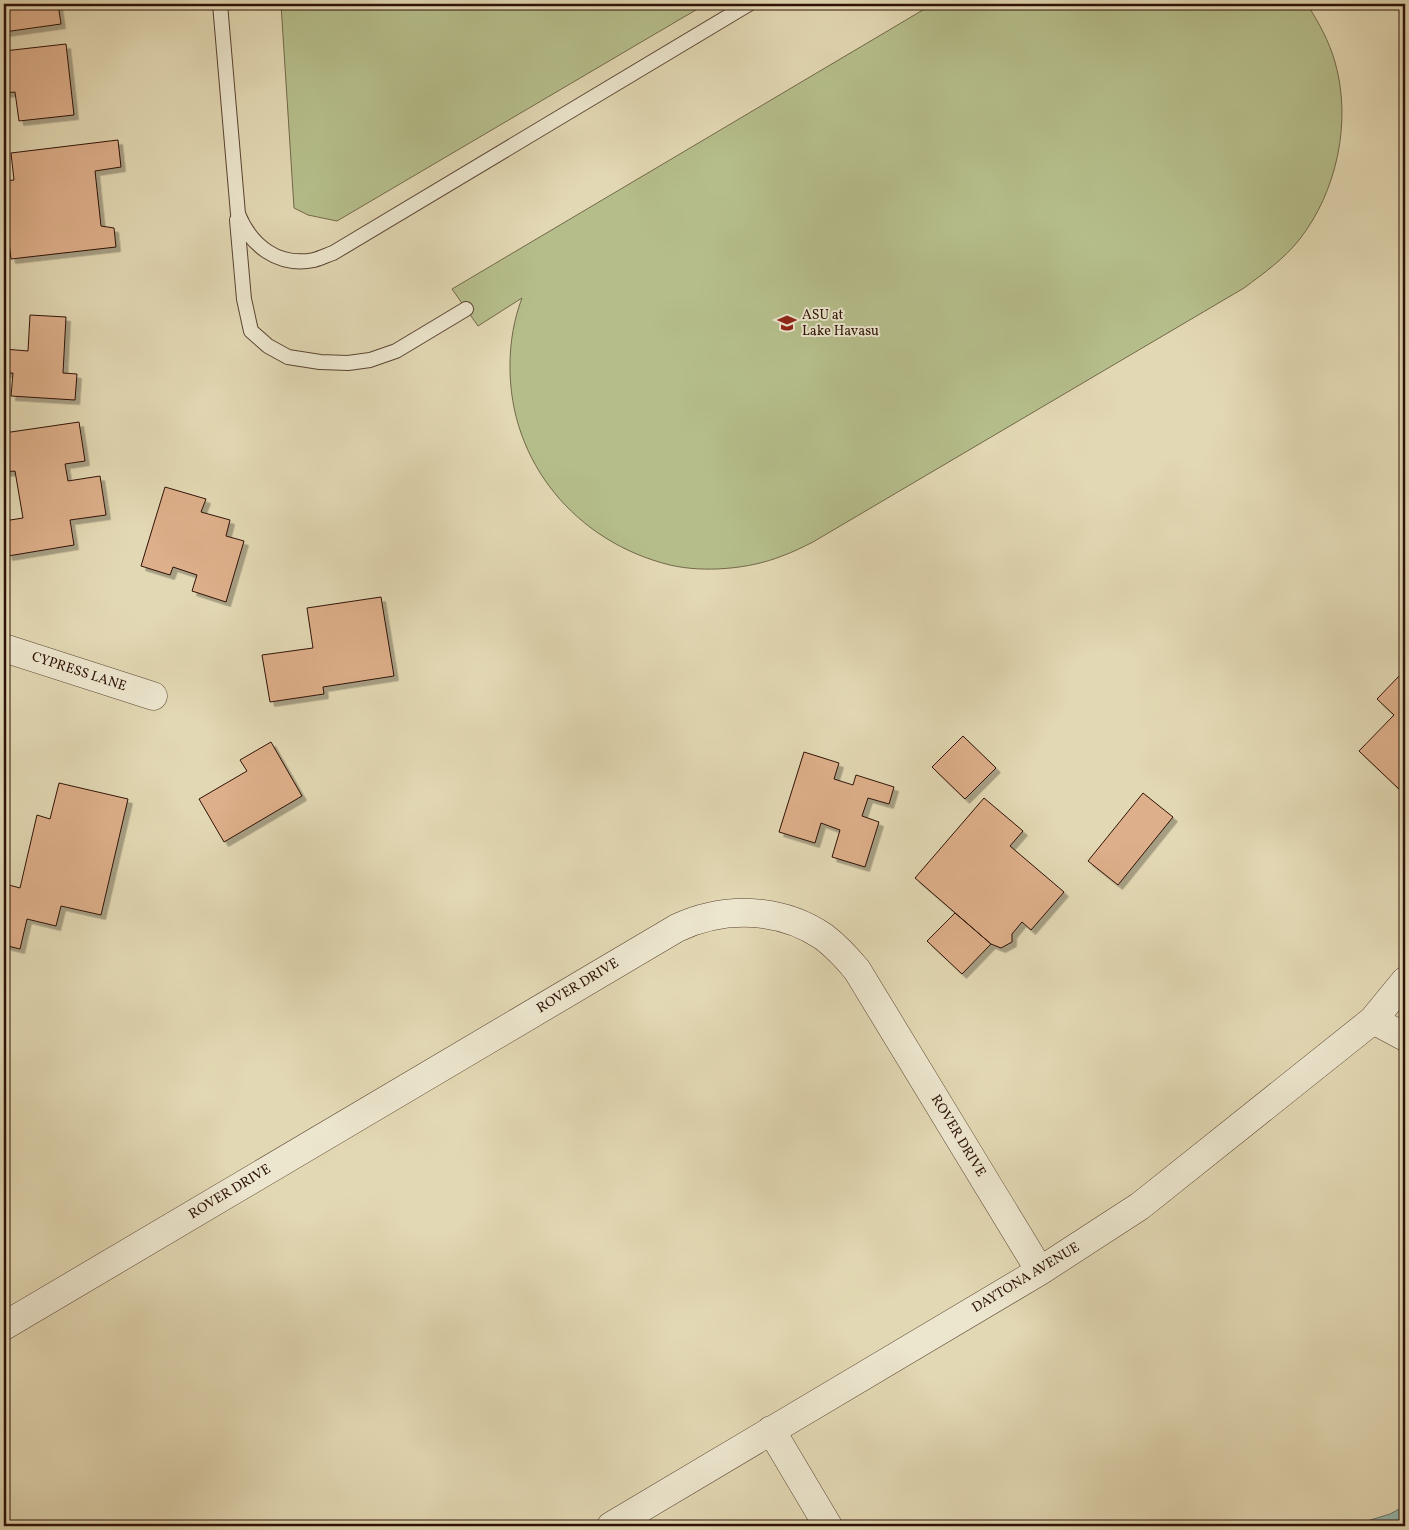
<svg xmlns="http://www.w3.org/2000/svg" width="1409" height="1530" font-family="Vollkorn,serif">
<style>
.green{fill:#b5be8b;stroke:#726849}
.water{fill:#95b9b0;stroke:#6c766c}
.building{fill:#ddaf8a;stroke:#2e1207;filter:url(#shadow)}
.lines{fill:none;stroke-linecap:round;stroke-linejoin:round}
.service-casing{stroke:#5b4432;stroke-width:16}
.minor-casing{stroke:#5b4432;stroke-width:29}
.service{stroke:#ece6ce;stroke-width:14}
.minor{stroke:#ece6ce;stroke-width:28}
.labels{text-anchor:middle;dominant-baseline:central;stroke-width:4;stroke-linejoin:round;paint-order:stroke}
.poi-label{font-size:14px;fill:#2e1207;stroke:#ece6ce;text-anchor:start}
.street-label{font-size:14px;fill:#2e1207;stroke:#ece6ce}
</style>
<defs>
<filter id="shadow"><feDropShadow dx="4.5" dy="4.5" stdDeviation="0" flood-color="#0004"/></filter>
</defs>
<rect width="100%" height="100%" fill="#e2d8b3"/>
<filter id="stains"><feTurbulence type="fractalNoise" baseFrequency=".004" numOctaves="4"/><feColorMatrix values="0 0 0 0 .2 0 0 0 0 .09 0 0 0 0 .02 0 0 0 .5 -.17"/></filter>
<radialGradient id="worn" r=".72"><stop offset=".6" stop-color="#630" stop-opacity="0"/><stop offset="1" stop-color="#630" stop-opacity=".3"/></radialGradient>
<path class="green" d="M281 4H706L337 221 308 215 294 208Z
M933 4H1307C1319 23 1329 41 1335 62 1352 121 1337 192 1299 240 1284 259 1264 273 1244 288L813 542C803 547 793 552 782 556 750 569 704 573 670 565 576 542 509 462 510 365 510 342 514 319 522 298L478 326 452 289Z"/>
<path class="water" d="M1405 1506V1526H1351L1390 1514Z"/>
<path class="building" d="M4 4H58L61 24 4 32Z
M66 44 74 115 19 121 15 92 4 93V51Z
M118 140 121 167 95 171 101 226 114 228 116 247 11 259 9 242H4V181L14 180 11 153Z
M30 315 66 317 63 373 77 374 75 400 11 396 13 373H4V349L28 351Z
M79 422 85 461 65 464 68 481 100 476 106 515 70 520 74 545 8 556 4 532V521L23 518 15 471 4 472V433Z
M165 487 206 499 201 512 230 520 226 536 244 541 226 602 192 591 197 575 173 567 170 575 141 566Z
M381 597 394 676 323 687 324 694 270 702 262 655 313 648 307 608Z
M1400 675 1405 681V785L1400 790 1359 751 1394 715 1377 699Z
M963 736 996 768 965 799 932 767Z
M271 742 302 796 224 842 199 799 247 771 240 760Z
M804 752 839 763 834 779 853 785 856 775 894 787 889 804 868 798 862 816 879 822 865 867 832 857 840 830 821 823 815 843 779 832Z
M59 783 128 799 101 915 61 906 56 926 27 919 20 949 4 945V907L9 885 20 888 37 815 50 819Z
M1143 793 1173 817 1118 885 1088 861Z
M984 798 1023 831 1010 846 1064 892 1031 930 1022 922 1012 934V942L1001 948 991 944 915 878Z
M955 913 991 944 962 974 927 941Z"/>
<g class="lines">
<g class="service-casing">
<path id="service" d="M220 4 238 214C251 246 278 267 314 260 321 258 327 255 333 253L749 4
M237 220 244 299 251 331 268 346 288 357 320 362 348 363 370 360 396 351 466 309"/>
</g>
<g class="minor-casing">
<path id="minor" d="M4 648 153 696
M1373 1020 1405 1037
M4 1326 677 928C724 906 780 907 824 937 837 947 847 958 857 970L1040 1271
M771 1430 828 1526
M611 1526 1040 1271 1140 1206 1373 1020 1405 981"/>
</g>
<use href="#service" class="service"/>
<use href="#minor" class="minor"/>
</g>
<defs>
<g id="university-bare" transform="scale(1.5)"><path d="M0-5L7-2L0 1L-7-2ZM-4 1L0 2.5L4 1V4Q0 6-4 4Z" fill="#8f2418" stroke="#ece6ce" stroke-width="2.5" paint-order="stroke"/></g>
</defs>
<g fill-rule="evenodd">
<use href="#university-bare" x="787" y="323"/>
</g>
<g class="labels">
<g class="poi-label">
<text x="802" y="315">ASU at<tspan x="802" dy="16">Lake Havasu</tspan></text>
</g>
<g class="street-label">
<text transform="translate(79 672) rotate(18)">CYPRESS LANE</text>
<text transform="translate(578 986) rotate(-31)">ROVER DRIVE</text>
<text transform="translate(958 1136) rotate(59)">ROVER DRIVE</text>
<text transform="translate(230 1192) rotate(-31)">ROVER DRIVE</text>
<text transform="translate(1026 1278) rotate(-31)">DAYTONA AVENUE</text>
</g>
</g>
<rect width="1409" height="1530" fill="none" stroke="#e2d8b3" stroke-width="20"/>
<rect x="5" y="5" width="1399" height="1520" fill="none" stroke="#2e1207" stroke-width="2.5"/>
<rect x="10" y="10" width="1389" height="1510" fill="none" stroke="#2e1207"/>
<rect width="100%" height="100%" filter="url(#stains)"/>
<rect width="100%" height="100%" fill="url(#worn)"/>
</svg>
